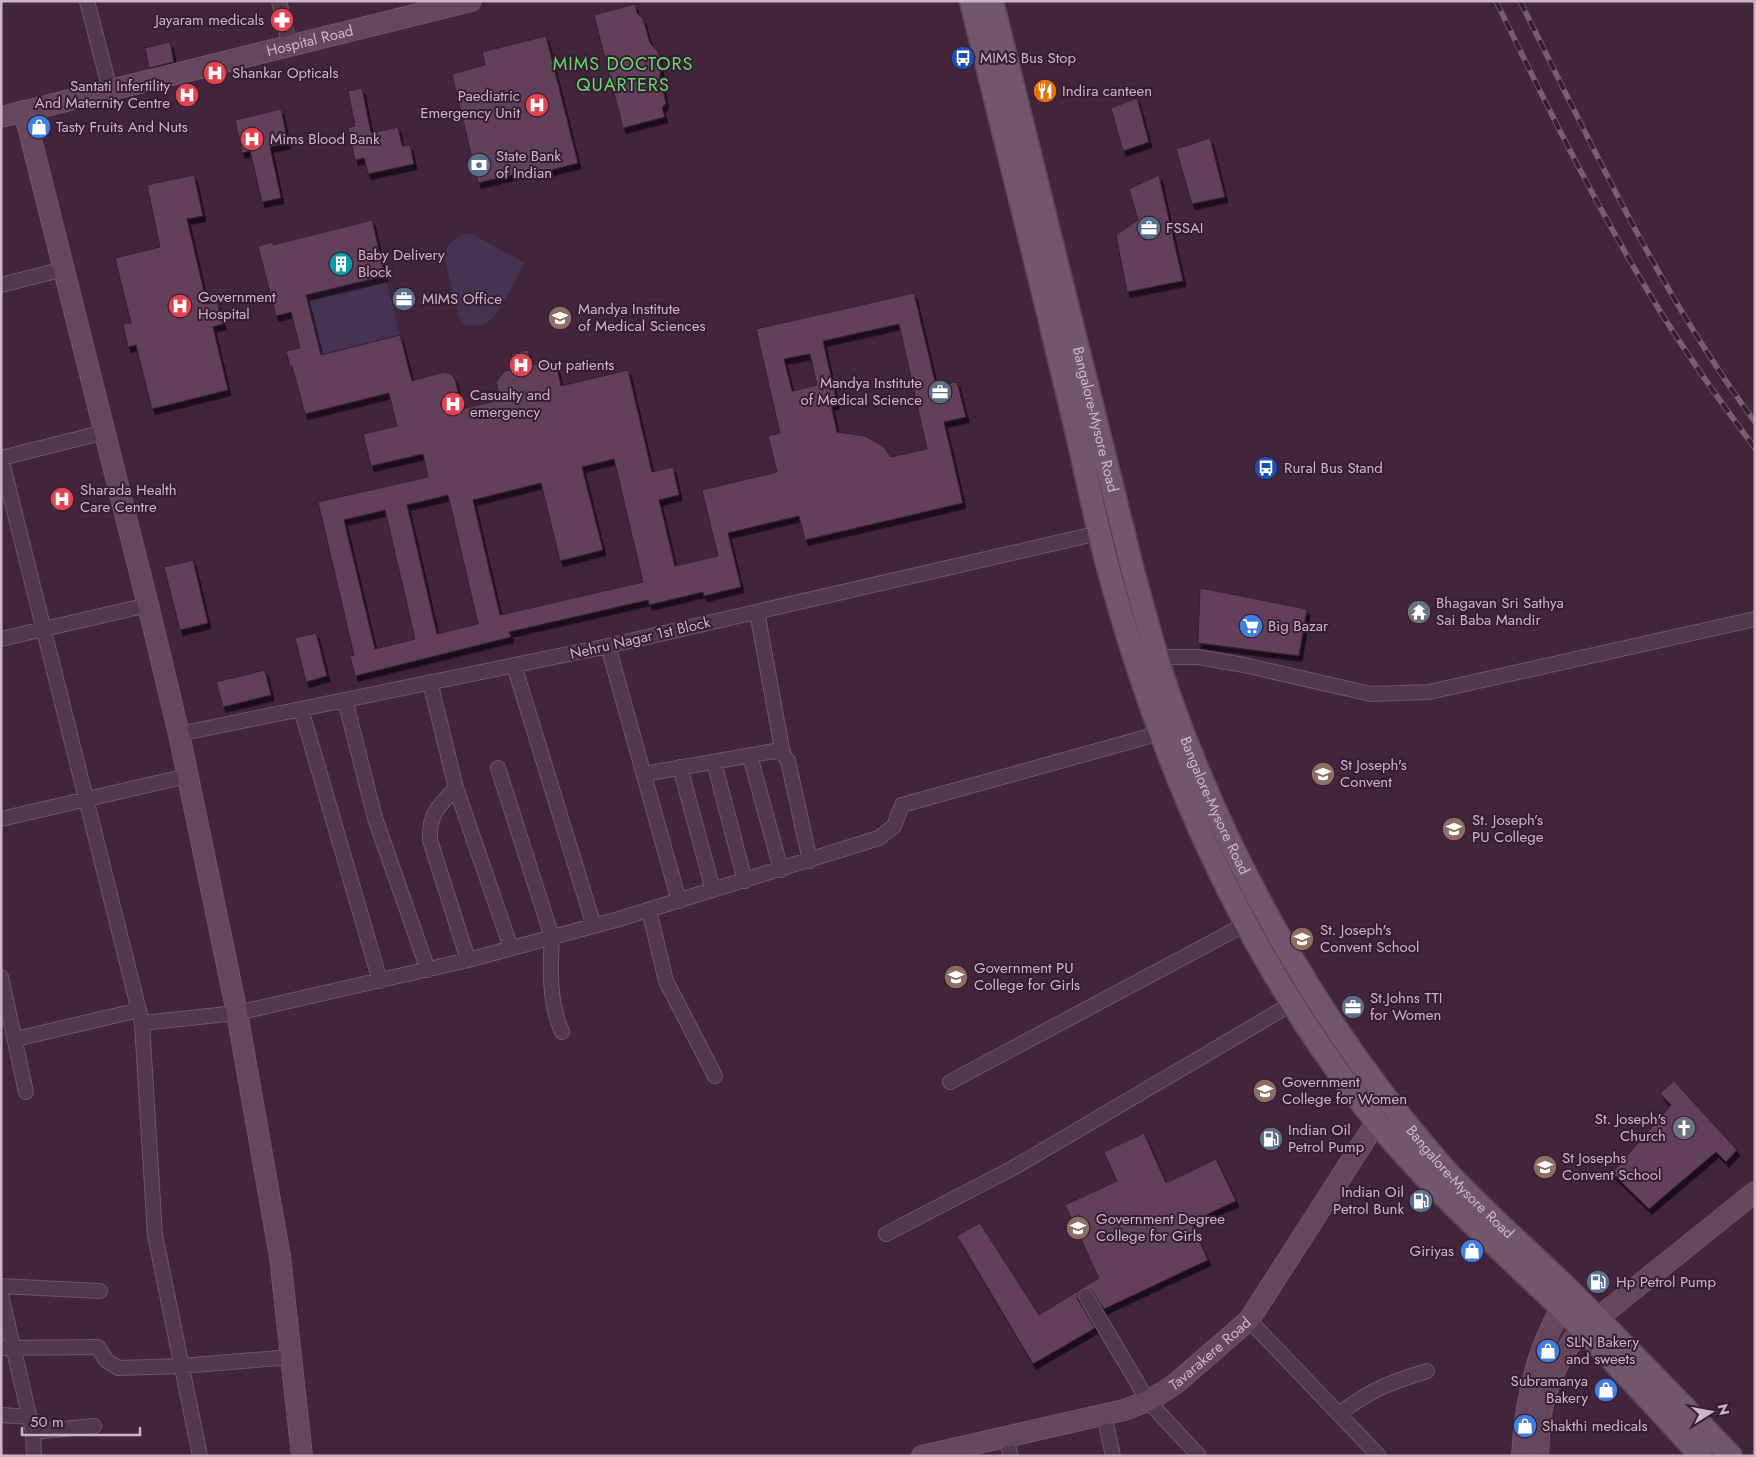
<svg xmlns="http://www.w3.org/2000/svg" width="1756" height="1457" font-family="Jost,sans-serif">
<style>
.green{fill:#453354}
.building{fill:#63405a;stroke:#391f33;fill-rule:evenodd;filter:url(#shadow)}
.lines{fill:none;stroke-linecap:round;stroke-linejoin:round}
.street-casing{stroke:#6f5669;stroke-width:16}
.secondary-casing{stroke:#6f5669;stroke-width:22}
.primary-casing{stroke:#5b4255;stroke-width:25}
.street{stroke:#52384c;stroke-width:14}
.secondary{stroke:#65465c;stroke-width:20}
.primary{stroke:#72566b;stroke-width:22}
.rail-casing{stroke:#7b5c73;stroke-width:5.5}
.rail{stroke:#371d31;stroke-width:4;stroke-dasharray:11;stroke-linecap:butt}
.labels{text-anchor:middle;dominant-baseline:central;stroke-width:4;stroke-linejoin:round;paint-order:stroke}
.poi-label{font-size:15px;fill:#ccb5c6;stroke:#371d31;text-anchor:start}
.street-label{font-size:15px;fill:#ccb5c6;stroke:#371d31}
.quarter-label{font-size:18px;letter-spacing:1px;fill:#5ede6a;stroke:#371d31}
</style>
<defs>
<filter id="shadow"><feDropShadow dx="3" dy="5.5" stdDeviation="0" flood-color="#0009"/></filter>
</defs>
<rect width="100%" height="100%" fill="#42243b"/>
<path class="green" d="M462 234H472L524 263C516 278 502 311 488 322 482 326 473 326 465 325L459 318 444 256 448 245Z
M385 276 400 335 321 355 306 295Z"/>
<path class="building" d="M635 4 637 13 643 19 650 43 658 52 661 63 660 77 666 103 662 108 665 117 623 128 594 15Z
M546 36 578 163 533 175 532 170 478 183 452 74 485 65 482 52Z
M170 42 174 62 149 68 145 48Z
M362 88 371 133 398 127 402 146 410 145 414 164 368 174 364 158 355 160 348 128 355 126 348 91Z
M1137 98 1149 142 1123 151 1111 108Z
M281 109 288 143 270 147 281 198 262 202 250 151 242 153 235 120Z
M1210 138 1225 197 1192 204 1176 149Z
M194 175 203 216 187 219 207 304 217 302 223 324 213 327 228 390 152 409 136 345 128 347 123 324 131 323 115 258 160 247 147 185Z
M1159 175 1183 281 1127 292 1116 235 1138 220 1129 189Z
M372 220 385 276 306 295 321 355 400 335 412 381 444 372 451 374 455 379 462 409 500 400 496 382 505 371 514 369 511 354 528 350 531 365 547 362 553 364 557 368 561 386 628 370 652 472 673 467 679 495 659 500 675 566 718 556 702 490 777 472 768 436 780 433 756 329 914 293 936 386 957 382 966 417 944 422 963 503 805 540 799 516 728 533 741 587 704 596 703 592 649 605 648 600 509 632 511 637 355 676 350 656 354 655 318 502 428 477 423 454 371 466 363 434 397 426 389 393 305 414 292 366H290L286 351 300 348 291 312 276 316 258 246 273 242V245ZM899 324 927 449 891 457 883 446 865 436 837 432 831 405 837 403 823 341ZM810 354 817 385 792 391 784 359ZM614 459 643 582 500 615 473 500 541 483 560 561 603 550 582 467ZM448 495 478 624 437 634 407 505ZM385 510 415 639 375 649 344 520Z
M193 560 208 623 180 630 164 567Z
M1200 588 1307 609 1299 656 1198 643Z
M316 633 327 676 306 682 295 638Z
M265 670 271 695 223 707 216 682Z
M1674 1081 1737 1150 1726 1162 1716 1152 1649 1209 1612 1173 1671 1105 1660 1093Z
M1144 1133 1166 1183 1216 1159 1236 1201 1191 1222 1208 1260 1104 1309 1091 1289 1082 1288 1099 1278 1065 1205 1117 1181 1104 1152Z
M980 1223 1039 1315 1081 1289 1077 1296 1078 1300 1095 1328 1033 1364 957 1236Z"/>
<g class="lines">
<g class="street-casing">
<path id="street" d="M87 1 110 90
M279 1 290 46
M1 285 64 269
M105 432 1 458 142 1023 155 1235 200 1456
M757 612 783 754
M1 639 148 605
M608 646 679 901
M1156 657H1198L1244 665 1371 694 1429 692 1755 619
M514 665 594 926
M430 682 456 788 511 948
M345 700 375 818 428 970
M301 709 380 981
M179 734 608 646 1099 533
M750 756 781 870
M714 762 745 881
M680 767 713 890
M498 768 552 937C550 969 549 1003 562 1032
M644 774 774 751 783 754 788 761 810 861
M456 788C438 807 429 813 430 840L468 960
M1 819 187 776
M649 910 666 981 715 1076
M1 977 26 1092
M142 1023 237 1013 468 960 619 919 879 838 894 826 902 805 1161 733
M16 1039 139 1010
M950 1082 1246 924
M886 1234 1013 1168 1293 1003
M1 1286 100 1291
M1 1295 33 1432 34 1456
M1086 1296 1148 1401 1199 1456
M1249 1320 1379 1456
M1 1348 98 1347 106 1360 118 1368 182 1366 291 1357
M1340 1413C1373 1389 1388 1383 1427 1371
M1 1415 30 1417
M1104 1415 1113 1456
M33 1432 94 1426
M1005 1437 1011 1456"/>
</g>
<g class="secondary-casing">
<g id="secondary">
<path d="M24 111 148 605 179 734 237 1013 280 1257 302 1456"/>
<path id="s1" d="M1 117 471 1"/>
<path d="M1598 1318 1755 1192"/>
<path id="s2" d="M922 1456 1124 1410 1148 1401 1174 1385 1249 1320 1384 1110"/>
<path d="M1522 1456C1525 1400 1537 1343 1569 1297"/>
<path d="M1538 1456C1539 1441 1539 1424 1542 1409 1549 1375 1568 1343 1591 1318"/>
</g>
</g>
<g class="primary-casing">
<g id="primary">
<path d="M971 1C1006 139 1040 278 1073 417 1085 466 1094 515 1107 564 1161 765 1243 955 1374 1119 1428 1186 1495 1244 1557 1304 1607 1352 1654 1405 1701 1456"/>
<path id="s3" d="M992 1 1132 567C1144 611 1155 655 1170 698 1231 868 1322 1029 1441 1165 1477 1206 1523 1245 1563 1284 1620 1340 1675 1398 1731 1456"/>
</g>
</g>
<use href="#street" class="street"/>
<use href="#secondary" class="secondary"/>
<use href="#primary" class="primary"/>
<g class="rail-casing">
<path id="rail" d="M1496 1C1540 92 1585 184 1636 271 1671 332 1712 391 1755 448
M1520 1C1592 145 1659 292 1755 422"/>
</g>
<use href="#rail" class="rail"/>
</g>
<defs>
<g id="pharmacy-disc" transform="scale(1.25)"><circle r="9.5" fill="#e0444e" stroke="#371d31"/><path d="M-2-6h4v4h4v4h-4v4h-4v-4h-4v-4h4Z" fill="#fff"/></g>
<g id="bus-disc" transform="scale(1.25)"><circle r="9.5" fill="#1a4fb4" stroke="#371d31"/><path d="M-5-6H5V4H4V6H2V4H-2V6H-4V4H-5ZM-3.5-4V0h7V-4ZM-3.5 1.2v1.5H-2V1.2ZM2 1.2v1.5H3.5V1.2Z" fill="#fff"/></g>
<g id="hospital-disc" transform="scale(1.25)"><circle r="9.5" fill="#e0444e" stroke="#371d31"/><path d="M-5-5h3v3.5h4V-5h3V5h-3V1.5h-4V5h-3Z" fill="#fff"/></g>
<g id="restaurant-disc" transform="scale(1.25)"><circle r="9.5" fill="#e8710a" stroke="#371d31"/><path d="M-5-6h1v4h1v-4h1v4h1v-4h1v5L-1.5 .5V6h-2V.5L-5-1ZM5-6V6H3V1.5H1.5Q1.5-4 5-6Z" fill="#fff"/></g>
<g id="shop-disc" transform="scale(1.25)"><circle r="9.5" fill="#3f7fe0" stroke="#371d31"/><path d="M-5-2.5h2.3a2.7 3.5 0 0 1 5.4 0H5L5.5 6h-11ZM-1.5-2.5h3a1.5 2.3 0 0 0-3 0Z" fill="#fff"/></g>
<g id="bank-disc" transform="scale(1.25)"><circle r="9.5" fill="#5c6f8a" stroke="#371d31"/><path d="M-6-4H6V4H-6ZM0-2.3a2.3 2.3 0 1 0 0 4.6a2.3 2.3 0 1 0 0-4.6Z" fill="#fff"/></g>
<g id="office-disc" transform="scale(1.25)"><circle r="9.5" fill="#5c6f8a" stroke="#371d31"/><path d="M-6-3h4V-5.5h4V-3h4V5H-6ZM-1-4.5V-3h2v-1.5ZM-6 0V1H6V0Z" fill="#fff"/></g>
<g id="building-disc" transform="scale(1.25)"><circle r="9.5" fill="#0f9aa8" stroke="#371d31"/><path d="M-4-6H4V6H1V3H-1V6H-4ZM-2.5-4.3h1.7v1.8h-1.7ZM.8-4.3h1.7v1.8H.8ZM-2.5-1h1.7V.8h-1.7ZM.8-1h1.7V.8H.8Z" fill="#fff"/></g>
<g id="university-disc" transform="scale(1.25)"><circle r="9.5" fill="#8d6e63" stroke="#371d31"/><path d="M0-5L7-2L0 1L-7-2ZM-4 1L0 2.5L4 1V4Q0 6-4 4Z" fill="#fff"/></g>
<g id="temple-disc" transform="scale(1.25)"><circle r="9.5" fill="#6b7280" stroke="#371d31"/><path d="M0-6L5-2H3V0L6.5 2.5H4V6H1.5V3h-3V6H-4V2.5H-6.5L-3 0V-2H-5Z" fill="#fff"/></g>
<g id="supermarket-disc" transform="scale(1.25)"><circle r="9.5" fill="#3f7fe0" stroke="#371d31"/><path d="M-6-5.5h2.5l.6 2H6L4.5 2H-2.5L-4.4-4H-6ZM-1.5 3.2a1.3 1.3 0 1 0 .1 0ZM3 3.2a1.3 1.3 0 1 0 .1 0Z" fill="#fff"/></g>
<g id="school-disc" transform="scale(1.25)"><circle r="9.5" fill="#8d6e63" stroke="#371d31"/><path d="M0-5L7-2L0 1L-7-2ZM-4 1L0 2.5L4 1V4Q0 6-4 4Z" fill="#fff"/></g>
<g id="church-disc" transform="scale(1.25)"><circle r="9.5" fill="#6b7280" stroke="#371d31"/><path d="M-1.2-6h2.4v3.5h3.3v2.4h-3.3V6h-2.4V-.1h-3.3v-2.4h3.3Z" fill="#fff"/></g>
<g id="fuel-disc" transform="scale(1.25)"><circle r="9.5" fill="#5c6f8a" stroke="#371d31"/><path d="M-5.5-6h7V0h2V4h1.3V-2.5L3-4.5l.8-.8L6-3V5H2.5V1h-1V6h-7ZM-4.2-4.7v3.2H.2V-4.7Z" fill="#fff"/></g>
</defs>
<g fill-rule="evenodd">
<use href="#pharmacy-disc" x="282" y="20"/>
<use href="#bus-disc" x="963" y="58"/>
<use href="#hospital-disc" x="215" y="73"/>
<use href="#restaurant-disc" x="1045" y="91"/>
<use href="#hospital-disc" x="187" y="95"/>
<use href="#hospital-disc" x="537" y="105"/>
<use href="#shop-disc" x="39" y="127"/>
<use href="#hospital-disc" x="252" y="139"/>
<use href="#bank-disc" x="479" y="165"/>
<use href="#office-disc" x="1149" y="228"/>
<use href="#building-disc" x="341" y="264"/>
<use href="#office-disc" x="404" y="299"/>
<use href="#hospital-disc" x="180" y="306"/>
<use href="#university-disc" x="560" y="318"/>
<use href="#hospital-disc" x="521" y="365"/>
<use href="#office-disc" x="940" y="392"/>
<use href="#hospital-disc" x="453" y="404"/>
<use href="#bus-disc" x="1266" y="468"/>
<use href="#hospital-disc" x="62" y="499"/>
<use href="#temple-disc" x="1419" y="612"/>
<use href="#supermarket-disc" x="1251" y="626"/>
<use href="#school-disc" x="1323" y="774"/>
<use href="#university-disc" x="1454" y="829"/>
<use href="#school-disc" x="1302" y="939"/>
<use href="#university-disc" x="956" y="977"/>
<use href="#office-disc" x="1353" y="1007"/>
<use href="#university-disc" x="1265" y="1091"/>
<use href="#church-disc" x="1684" y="1128"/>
<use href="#fuel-disc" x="1271" y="1139"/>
<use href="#school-disc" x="1545" y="1167"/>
<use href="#fuel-disc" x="1421" y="1201"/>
<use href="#university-disc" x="1078" y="1228"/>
<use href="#shop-disc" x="1472" y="1251"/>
<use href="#fuel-disc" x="1598" y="1282"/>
<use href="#shop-disc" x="1548" y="1351"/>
<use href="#shop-disc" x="1606" y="1390"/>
<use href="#shop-disc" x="1525" y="1426"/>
</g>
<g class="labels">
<g class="poi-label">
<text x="264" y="20" text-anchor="end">Jayaram medicals</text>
<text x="980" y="58">MIMS Bus Stop</text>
<text x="232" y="73">Shankar Opticals</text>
<text x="170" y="86" text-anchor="end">Santati Infertility<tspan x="170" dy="17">And Maternity Centre</tspan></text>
<text x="1062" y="91">Indira canteen</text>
<text x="520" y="96" text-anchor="end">Paediatric<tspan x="520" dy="17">Emergency Unit</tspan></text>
<text x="56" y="127">Tasty Fruits And Nuts</text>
<text x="270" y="139">Mims Blood Bank</text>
<text x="496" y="156">State Bank<tspan x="496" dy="17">of Indian</tspan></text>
<text x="1166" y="228">FSSAI</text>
<text x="358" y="255">Baby Delivery<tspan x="358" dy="17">Block</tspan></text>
<text x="198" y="297">Government<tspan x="198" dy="17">Hospital</tspan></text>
<text x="422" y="299">MIMS Office</text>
<text x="578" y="309">Mandya Institute<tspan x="578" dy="17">of Medical Sciences</tspan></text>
<text x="538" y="365">Out patients</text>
<text x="922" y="383" text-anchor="end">Mandya Institute<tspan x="922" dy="17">of Medical Science</tspan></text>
<text x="470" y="395">Casualty and<tspan x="470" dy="17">emergency</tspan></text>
<text x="1284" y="468">Rural Bus Stand</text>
<text x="80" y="490">Sharada Health<tspan x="80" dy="17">Care Centre</tspan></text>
<text x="1436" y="603">Bhagavan Sri Sathya<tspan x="1436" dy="17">Sai Baba Mandir</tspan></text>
<text x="1268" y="626">Big Bazar</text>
<text x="1340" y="765">St Joseph's<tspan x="1340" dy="17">Convent</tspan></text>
<text x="1472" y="820">St. Joseph’s<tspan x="1472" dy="17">PU College</tspan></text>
<text x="1320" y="930">St. Joseph's<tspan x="1320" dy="17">Convent School</tspan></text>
<text x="974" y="968">Government PU<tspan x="974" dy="17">College for Girls</tspan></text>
<text x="1370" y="998">St.Johns TTI<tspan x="1370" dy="17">for Women</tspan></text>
<text x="1282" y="1082">Government<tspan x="1282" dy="17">College for Women</tspan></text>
<text x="1666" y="1119" text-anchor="end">St. Joseph's<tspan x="1666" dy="17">Church</tspan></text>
<text x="1288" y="1130">Indian Oil<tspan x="1288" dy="17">Petrol Pump</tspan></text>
<text x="1562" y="1158">St Josephs<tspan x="1562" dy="17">Convent School</tspan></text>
<text x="1404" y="1192" text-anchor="end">Indian Oil<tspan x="1404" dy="17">Petrol Bunk</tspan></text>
<text x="1096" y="1219">Government Degree<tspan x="1096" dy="17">College for Girls</tspan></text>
<text x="1454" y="1251" text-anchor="end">Giriyas</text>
<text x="1616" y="1282">Hp Petrol Pump</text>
<text x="1566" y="1342">SLN Bakery<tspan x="1566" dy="17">and sweets</tspan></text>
<text x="1588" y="1381" text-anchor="end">Subramanya<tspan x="1588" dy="17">Bakery</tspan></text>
<text x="1542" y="1426">Shakthi medicals</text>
</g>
<g class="street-label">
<text stroke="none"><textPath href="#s1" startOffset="318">Hospital Road</textPath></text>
<text stroke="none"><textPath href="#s3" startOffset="431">Bangalore-Mysore Road</textPath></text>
<text transform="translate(640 638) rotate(-13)">Nehru Nagar 1st Block</text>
<text stroke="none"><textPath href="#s3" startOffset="836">Bangalore-Mysore Road</textPath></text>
<text stroke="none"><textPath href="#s3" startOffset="1288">Bangalore-Mysore Road</textPath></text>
<text stroke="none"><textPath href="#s2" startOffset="311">Tavarakere Road</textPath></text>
</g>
<g class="quarter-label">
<text x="623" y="64">MIMS DOCTORS<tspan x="623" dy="21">QUARTERS</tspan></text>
</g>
</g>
<rect width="1756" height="1457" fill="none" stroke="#ccb5c6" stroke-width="5"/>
<g transform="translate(1711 1412) rotate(79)" stroke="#371d31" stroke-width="4" paint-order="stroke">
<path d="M0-4L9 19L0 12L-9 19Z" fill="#ccb5c6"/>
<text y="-8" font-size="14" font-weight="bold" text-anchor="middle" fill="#ccb5c6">N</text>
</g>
<path d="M22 1427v8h118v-8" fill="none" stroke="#ccb5c6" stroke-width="2.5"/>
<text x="30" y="1427" font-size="15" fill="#ccb5c6" stroke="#371d31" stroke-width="4" paint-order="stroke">50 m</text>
</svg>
